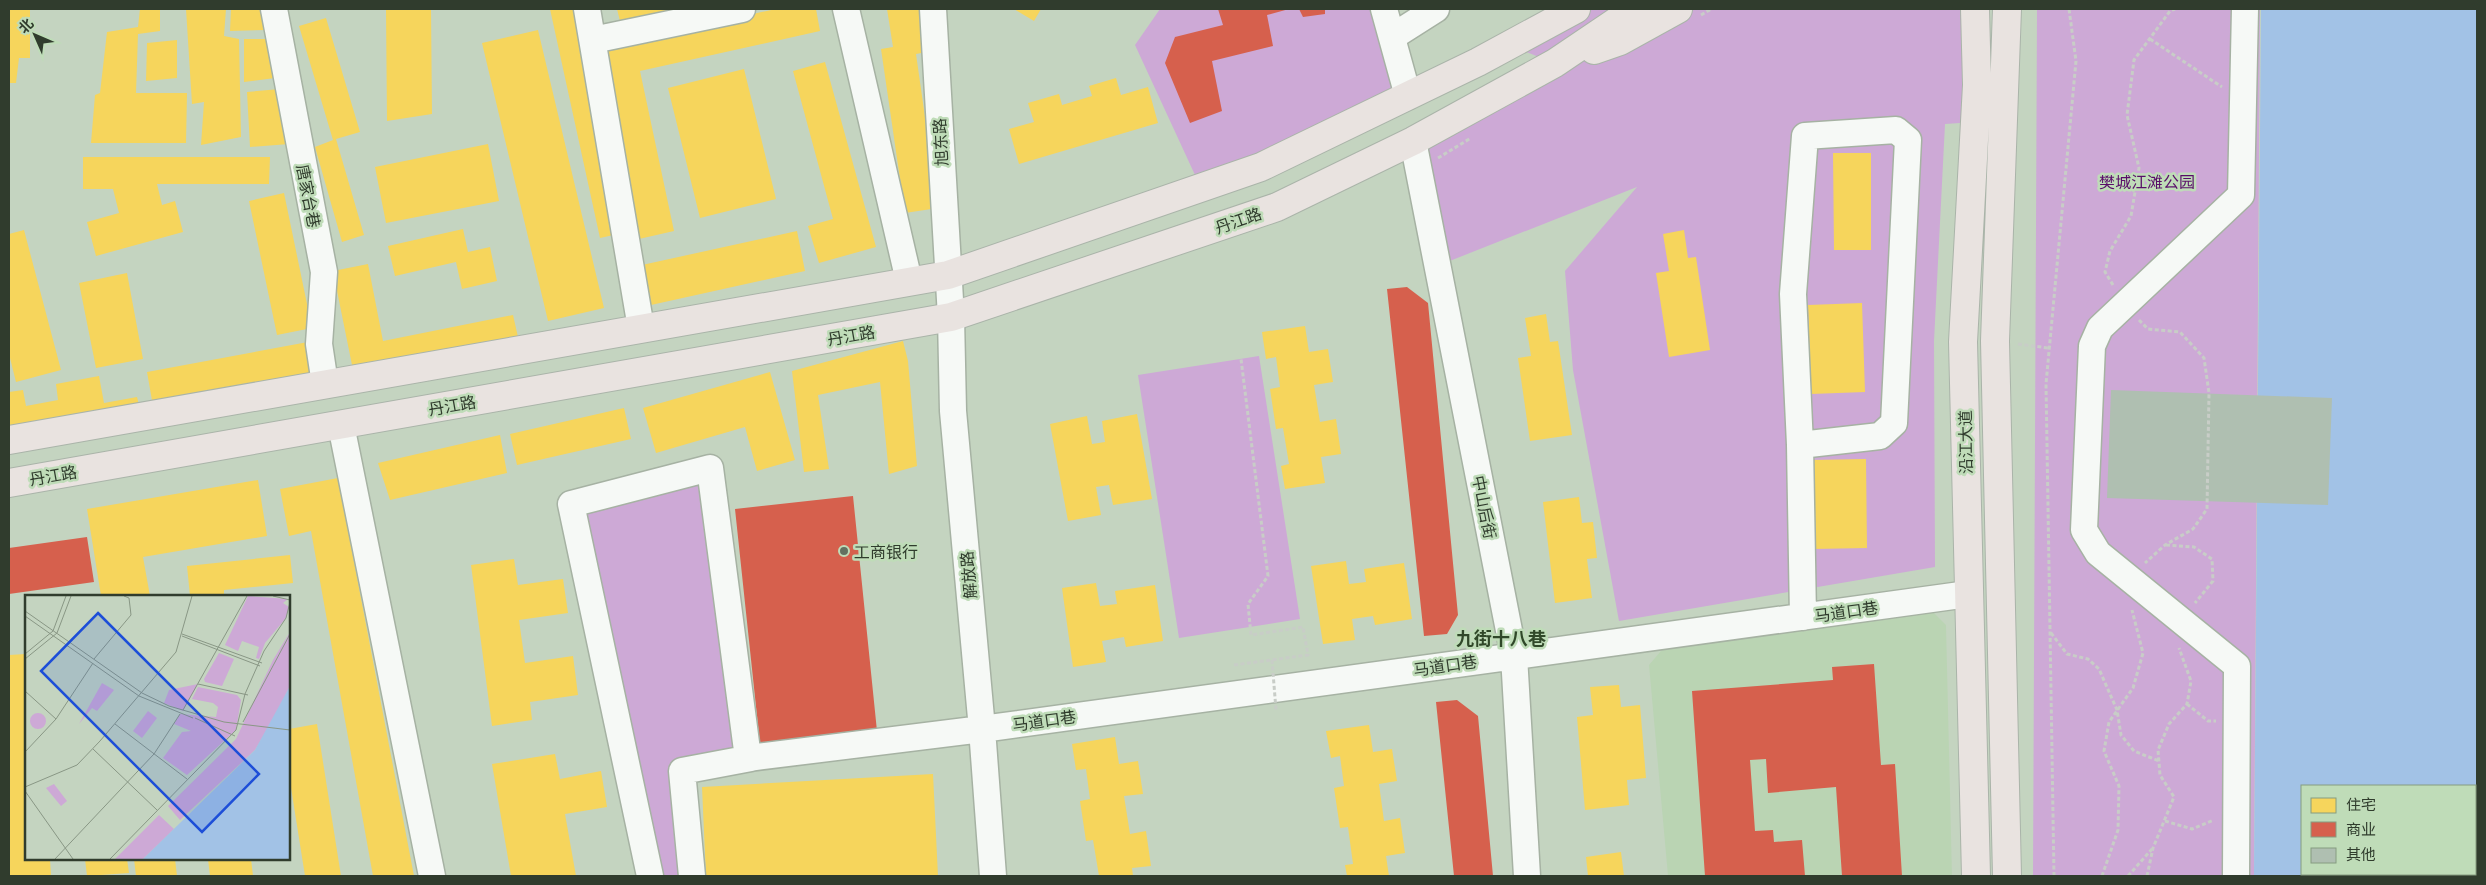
<svg xmlns="http://www.w3.org/2000/svg" width="2486" height="885" font-family="Lato,'Noto Sans SC',sans-serif">
<style>
.built{fill:#bad4b3}
.green{fill:#cda9d6}
.water{fill:#a2c2e6;fill-rule:evenodd}
.homes{fill:#f6d55c}
.shops{fill:#d6604d}
.building{fill:#afbfb1}
.lines{fill:none;stroke-linecap:round;stroke-linejoin:round}
.minor-casing{stroke:#a6b2a3;stroke-width:29}
.major-casing{stroke:#aab4a9;stroke-width:30}
.path{stroke:#c8cdc7;stroke-width:3;stroke-dasharray:4 2.5;stroke-linecap:butt}
.minor{stroke:#f6f9f6;stroke-width:26}
.major{stroke:#e9e3e0;stroke-width:28}
.path-bridge{stroke:#c8cdc7;stroke-width:3;stroke-dasharray:4 2.5;stroke-linecap:butt}
.poi-dot{fill:#647160;stroke:#bfdcb8;stroke-width:2}
.labels{text-anchor:middle;dominant-baseline:central;stroke-width:5;stroke-linejoin:round;paint-order:stroke}
.street-label{font-size:16px;fill:#303c2d;stroke:#bfdcb8}
.park-label{font-size:16px;fill:#590d69;stroke:#bfdcb8}
.poi-label{font-size:16px;fill:#303c2d;stroke:#bfdcb8;text-anchor:start}
.neighbourhood-label{font-size:18px;font-weight:bold;fill:#304829;stroke:#bfdcb8}
.inset-road{fill:none;stroke:#899785;stroke-width:1}
.view{fill:#1d4ed8;fill-opacity:0.15;stroke:#1d4ed8;stroke-width:2.5}
.inset-edge{fill:none;stroke:#303c2d;stroke-width:2.5}
</style>
<rect width="100%" height="100%" fill="#c4d4c0"/>
<path class="built" d="M1932 611 1946 625 1952 876H1668L1649 665 1666 645Z"/>
<path class="green" d="M1160 9H1384L1408 96 1201 188 1135 45Z
M1552 9H1975V122L1945 124 1934 341 1935 567 1619 621 1573 370 1565 271 1637 187 1437 266 1413 141 1554 63 1509 45Z
M2037 9H2260L2254 876H2033Z
M1259 356 1300 619 1179 638 1138 375Z
M710 468 748 758 682 771 692 876H650L571 504Z"/>
<path class="water" d="M2261 9H2477V876H2254ZM2302 786H2475V874H2302Z"/>
<path class="homes" d="M9 9H30V58H19L16 83H9Z
M140 9H160V31L138 34 136 93H187L186 143H91L95 95 100 93 107 32 138 27Z
M186 9H226L224 36 239 39 241 137 201 145 204 102 192 104Z
M231 9H263L266 30 230 31Z
M386 9H431L432 114 387 121Z
M550 9H576L618 234 600 238Z
M617 9H705L621 25Z
M776 9H816L820 31 640 71 674 231 639 239 597 48Z
M887 9H926L932 51 916 54 938 208 905 213 881 49 893 47Z
M1014 9H1041L1034 21Z
M326 18 360 132 336 139 364 235 342 242 315 147 333 140 299 26Z
M538 30 604 308 548 321 482 43Z
M244 39H269L275 78 244 82Z
M177 40V78L146 81 147 43Z
M825 62 876 247 819 263 808 226 833 219 793 71Z
M744 69 776 199 700 218 668 88Z
M1116 78 1121 95 1148 87 1158 123 1019 164 1009 129 1034 122 1028 103 1059 94 1062 105 1092 96 1089 86Z
M280 89 289 144 250 147 247 92Z
M488 144 499 201 386 223 375 167Z
M1833 153H1871V250H1834Z
M83 157H270L269 184H157L162 205 175 201 183 232 96 256 87 222 119 213 113 189H83Z
M284 193 312 328 277 335 249 201Z
M463 229 468 252 490 247 497 281 462 289 456 262 395 276 388 246Z
M24 230 61 370 16 382 9 354V234Z
M1684 230 1688 258 1696 257 1710 350 1669 357 1656 273 1669 271 1663 234Z
M797 231 805 271 651 305 642 265Z
M368 264 383 341 513 315 518 337 353 370 333 271Z
M127 273 143 359 96 368 79 283Z
M1862 303 1865 392 1811 394 1808 305Z
M1546 314 1550 342 1558 341 1572 435 1530 441 1518 358 1531 356 1525 318Z
M1305 326 1309 352 1328 349 1333 382 1314 385 1320 422 1336 419 1341 454 1321 457 1325 483 1285 489 1281 466 1289 464 1283 428 1276 429 1270 389 1280 387 1276 357 1266 359 1262 332Z
M903 341 908 361 917 466 889 474 880 382 818 395 829 469 804 472 792 371Z
M308 342 317 377 153 406 147 372Z
M770 372 795 460 757 471 745 427 656 453 643 408Z
M99 376 104 403 137 397 139 405 9 430V392L23 390 26 406 58 400 56 384Z
M624 408 631 439 517 465 510 434Z
M1137 414 1152 499 1113 505 1109 485 1096 487 1101 515 1068 521 1050 424 1087 416 1092 444 1105 442 1102 421Z
M500 435 507 473 390 500 378 463Z
M1866 459 1867 548 1813 549 1812 460Z
M338 478 414 876H373L311 531 289 536 280 489Z
M258 480 267 536 143 557 150 596H101L87 509Z
M1579 497 1582 523 1593 522 1597 558 1587 559 1592 598 1555 603 1543 502Z
M290 555 293 583 224 590V596H190L187 566Z
M514 559 518 585 563 579 568 613 519 620 525 663 573 656 578 695 530 702 532 720 492 726 471 565Z
M1346 561 1349 584 1366 582 1364 569 1404 563 1412 619 1375 625 1373 616 1352 619 1355 640 1323 644 1311 566Z
M1096 583 1100 606 1117 604 1115 591 1155 585 1163 641 1126 647 1124 637 1102 641 1106 662 1073 667 1062 588Z
M26 654V859H50L51 876H9V655Z
M1619 685 1621 707 1640 705 1646 778 1627 780 1629 805 1585 810 1577 717 1593 715 1590 687Z
M317 724 341 876H305L289 775V729Z
M1369 725 1373 752 1392 749 1397 781 1379 784 1384 821 1400 818 1405 853 1386 856 1389 876H1347L1345 865 1353 864 1348 827 1340 828 1334 788 1344 786 1340 756 1331 758 1326 731Z
M1115 737 1119 764 1138 761 1143 794 1124 796 1130 834 1146 831 1151 866 1132 868 1133 876H1099L1093 840 1086 841 1080 801 1090 799 1086 769 1076 770 1072 744Z
M555 754 560 779 601 771 607 807 565 814 576 876H511L492 764Z
M933 774 938 876H706L702 787Z
M1621 852 1624 876H1588L1586 857Z
M85 859H127L129 873 87 876Z
M134 859H175L177 876H136Z
M208 859H251L253 876H210Z"/>
<path class="shops" d="M1218 9H1289L1267 15 1273 46 1212 61 1222 111 1190 123 1165 63 1175 37 1223 25Z
M1299 9H1325V14L1303 17Z
M1407 287 1428 303 1458 615 1447 634 1424 636 1387 289Z
M853 496 877 731 760 744 735 509Z
M87 537 94 582 9 594V548Z
M1874 664 1881 765 1895 764 1902 876H1842L1836 787 1768 793 1766 759 1750 760 1755 831 1773 830 1774 842 1802 840 1805 876H1705L1692 691 1833 680 1832 667Z
M1457 700 1478 716 1493 876H1454L1436 702Z"/>
<path class="building" d="M2111 390 2332 398 2328 505 2107 498Z"/>
<g class="lines">
<g class="minor-casing">
<path id="minor" d="M274 9 324 272 319 344 325 384
M587 9 641 328
M846 9 909 281
M933 9 951 317 953 411 982 729 993 876
M1384 9 1408 96
M1392 37 1436 9
M593 40 742 9
M1413 141 1514 656 1527 876
M341 425 432 876
M1800 445 1880 436 1894 423 1908 140 1896 130 1805 136 1793 294 1800 445 1803 617
M650 876 571 504 710 468 748 758 982 729 1968 594
M692 876 682 771 751 758
M2236 876 2237 666 2098 553 2084 530 2092 346 2100 328 2241 195 2245 9"/>
</g>
<g class="major-casing">
<path id="major" d="M1975 9 1977 85 1963 342 1976 876
M1594 50 1620 41 1678 9
M9 440 948 275 1261 167 1478 62 1576 9
M9 483 951 317 1277 207 1413 141 1555 63 1635 9
M2007 876 1995 341 2007 9"/>
</g>
<path class="path" d="M1701 15 1711 9
M2150 39 2222 87
M1438 158 1471 138
M2113 285 2105 272 2110 251 2131 216 2139 168 2127 115 2134 60 2170 11 2175 9
M2139 320 2148 329 2180 332 2204 358 2209 393 2207 509 2193 529 2165 545 2145 563
M2018 344 2048 348
M2166 545 2194 547 2212 559 2213 581 2195 603
M2051 633 2067 654 2088 659 2099 669 2117 710 2121 735 2134 751 2159 761
M1234 665 1308 655 1303 627 1251 635 1248 604 1268 576 1241 359
M2187 704 2208 721H2216
M2165 821 2192 829 2214 820
M2054 876 2046 384 2076 61 2069 9
M2102 876 2118 830 2119 786 2104 751 2109 722 2133 688 2143 653 2132 610
M2128 876 2152 849
M2147 876 2153 848 2174 797 2160 775 2158 750 2169 724 2187 704 2191 681 2179 648"/>
<use href="#minor" class="minor"/>
<use href="#major" class="major"/>
<path class="path-bridge" d="M1272 660 1276 710"/>
</g>
<circle class="poi-dot" cx="844" cy="551" r="5"/>
<g class="labels">
<g class="street-label">
<text transform="translate(940 142) rotate(-93)">旭东路</text>
<text transform="translate(309 196) rotate(79)">唐家台巷</text>
<text transform="translate(1238 220) rotate(-19)">丹江路</text>
<text transform="translate(851 335) rotate(-10)">丹江路</text>
<text transform="translate(452 405) rotate(-10)">丹江路</text>
<text transform="translate(1965 442) rotate(-91)">沿江大道</text>
<text transform="translate(53 475) rotate(-10)">丹江路</text>
<text transform="translate(1485 507) rotate(79)">中山后街</text>
<text transform="translate(968 575) rotate(-95)">解放路</text>
<text transform="translate(1846 611) rotate(-8)">马道口巷</text>
<text transform="translate(1445 665) rotate(-8)">马道口巷</text>
<text transform="translate(1044 720) rotate(-8)">马道口巷</text>
</g>
<g class="park-label">
<text x="2147" y="181">樊城江滩公园</text>
</g>
<g class="poi-label">
<text x="854" y="551">工商银行</text>
</g>
<g class="neighbourhood-label">
<text x="1501" y="638">九街十八巷</text>
</g>
</g>
<g transform="translate(25 595)">
<rect width="265" height="265" fill="#c4d4c0"/>
<path d="M223 1 263 4 258 8 264 12 261 23 240 48 234 64 231 63 234 52 217 46 213 56 200 50ZM265 37V91L247 126 230 155 155 225 143 211 211 144 248 65ZM194 58 209 64 197 91 180 87 179 84ZM77 88 89 95 72 116 67 113 54 129ZM173 89 158 116 139 108 144 95ZM173 92 212 100 216 105 211 135 162 180 138 163 157 137 166 136 149 129 155 119 191 122 193 112 188 108 167 104ZM123 116 132 123 117 143 108 136ZM5 126a8 8 0 1 1 16 0a8 8 0 1 1-16 0ZM29 189 42 206 36 211 21 193ZM134 220 149 234 118 264H90Z" fill="#cda9d6"/>
<path d="M265 91V264H118L230 155Z" fill="#a2c2e6"/>
<path class="inset-road" d="M248 1 265 5M0 16 117 98 144 111 199 127 265 135M0 21 114 101 168 123M157 39 237 68M157 41 235 71M0 59 28 36 41 1M0 64 32 38 46 1M69 64 106 20 104 3 99 1M173 89 223 100M0 96 31 124M158 115 222 1M170 123 210 141M218 127 265 39M90 129 162 184M68 154 132 215M0 157 31 124 68 68M0 192 52 170 75 146 151 57 167 1M0 196 48 264M30 264 129 159 155 119M85 264 211 135 220 99 239 56 261 23 265 7"/>
<path class="view" d="M73 18 234 179 177 237 16 76Z"/>
<rect width="265" height="265" class="inset-edge"/>
</g>
<rect width="2486" height="885" fill="none" stroke="#303c2d" stroke-width="20"/>
<rect x="2301" y="785" width="175" height="90" fill="#bfdcb8" stroke="#869c80"/>
<rect x="2311" y="798" width="25" height="15" fill="#f6d55c" stroke="#869c80"/>
<text x="2346" y="810" font-size="15" fill="#303c2d">住宅</text>
<rect x="2311" y="822" width="25" height="15" fill="#d6604d" stroke="#869c80"/>
<text x="2346" y="835" font-size="15" fill="#303c2d">商业</text>
<rect x="2311" y="848" width="25" height="15" fill="#afbfb1" stroke="#869c80"/>
<text x="2346" y="860" font-size="15" fill="#303c2d">其他</text>
<g transform="translate(35 35) rotate(315)" stroke="#bfdcb8" stroke-width="4" paint-order="stroke">
<path d="M0-4L9 19L0 12L-9 19Z" fill="#303c2d"/>
<text y="-8" font-size="14" font-weight="bold" text-anchor="middle" fill="#303c2d">北</text>
</g>
</svg>
